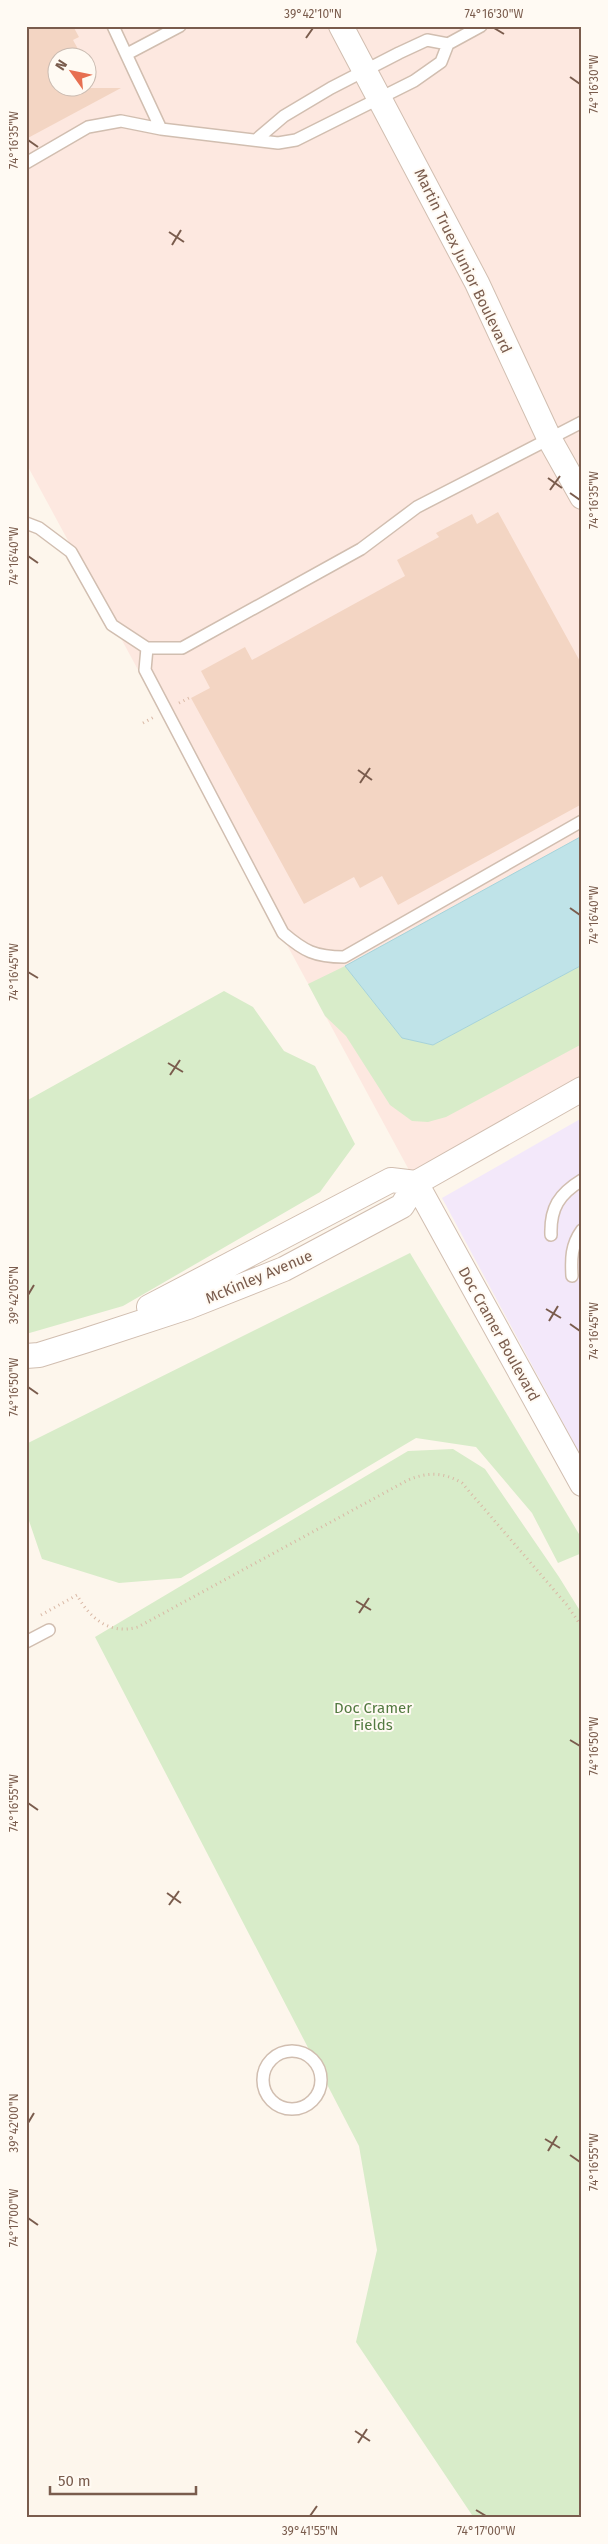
<svg xmlns="http://www.w3.org/2000/svg" width="608" height="2544" font-family="'Fira Sans',sans-serif">
<style>
.commercial{fill:#fde8e0;fill-rule:evenodd}
.education{fill:#f3e8fa}
.green{fill:#d8ecc9}
.water{fill:#bfe3e8;stroke:#a5d3da}
.building{fill:#f3d5c3}
.lines{fill:none;stroke-linecap:round;stroke-linejoin:round}
.lane-casing{stroke:#d1beb0;stroke-width:14}
.street-casing{stroke:#d1beb0;stroke-width:26}
.path{stroke:#d9b8a5;stroke-width:3;stroke-dasharray:1 4;stroke-linecap:butt}
.lane{stroke:#fff;stroke-width:11}
.street{stroke:#fff;stroke-width:24}
.ticks{fill:none;stroke:#7a5c4d;stroke-width:2}
.labels{text-anchor:middle;dominant-baseline:central;stroke-width:4;stroke-linejoin:round;paint-order:stroke}
.street-label{font-size:15px;fill:#7a5c4d;stroke:#fffaf3}
.park-label{font-size:15px;fill:#537a41;stroke:#fffaf3}
.neatline{fill:none;stroke:#7a5c4d;stroke-width:2}
.ticks-label{font-size:12px;text-anchor:middle;fill:#7a5c4d}
</style>
<rect width="100%" height="100%" fill="#fdf6ec"/>
<path class="commercial" d="M26 26H582V1089L416 1183 26 463ZM58 58H88V88H58Z"/>
<path class="education" d="M582 1118V1458L442 1198Z"/>
<path class="green" d="M582 965V1044L446 1117 428 1122 412 1121 390 1105 346 1036 325 1016 308 984 345 966 402 1038 433 1045Z
M224 991 253 1007 284 1051 315 1066 355 1144 320 1192 123 1306 26 1334V1101Z
M410 1253 582 1539V1553L558 1563 532 1513 476 1447 416 1438 181 1578 119 1583 42 1559 26 1512V1444Z
M453 1449 485 1469 559 1577 582 1614V2518H474L356 2342 377 2250 359 2146 95 1637 408 1451Z"/>
<path class="water" d="M582 836V965L433 1045 402 1038 345 966Z"/>
<path class="building" d="M26 26H73L79 37 73 40 83 58H58V88H121L26 139Z
M498 512 582 665V804L398 905 382 876 360 888 354 877 304 904 191 698 210 688 201 671 245 647 252 660 405 576 397 560 439 537 436 533 472 514 477 524Z"/>
<g class="lines">
<g class="lane-casing">
<path id="lane" d="M113 26 161 129
M127 54 180 26
M257 139 284 116 331 88 399 53 427 40 448 44 481 26
M26 163 88 127 121 121 161 129 278 143 296 140 414 81 441 62 448 44
M26 523 39 528 71 552 112 625 147 648H182L361 549 417 507 582 422
M147 648 145 670 283 933C304 951 315 957 344 957L582 821
M551 1235C550 1208 559 1194 582 1180
M572 1276C571 1259 571 1245 582 1230
M26 1642 49 1630
M263 2080a29 29 0 1 1 58 0a29 29 0 1 1-58 0Z"/>
</g>
<g class="street-casing">
<path id="street" d="M341 26 477 283 550 440 582 497
M416 1183 582 1484
M149 1307 391 1180 416 1183
M26 1356 39 1355 84 1341 188 1307 284 1269 402 1206 416 1183 582 1089"/>
</g>
<path class="path" d="M179 703 189 698
M143 723 154 717
M41 1615 77 1595C90 1619 110 1635 138 1627L408 1480C427 1472 444 1472 462 1483L567 1605 582 1627"/>
<use href="#lane" class="lane"/>
<use href="#street" class="street"/>
</g>
<path class="ticks" d="M494 28 504 34M306 38 313 28M570 77 580 84M28 140 38 147M169 232 184 242M172 245 181 230M548 478 562 488M550 490 560 476M570 493 580 500M28 556 38 563M358 770 372 780M360 783 370 768M570 908 580 915M28 972 38 978M168 1063 183 1072M170 1075 180 1060M28 1295 34 1285M546 1309 561 1318M549 1321 558 1306M570 1324 580 1331M28 1387 38 1394M356 1601 371 1610M359 1613 369 1598M570 1740 580 1746M28 1803 38 1810M167 1893 181 1903M169 1905 179 1891M28 2123 34 2113M545 2139 560 2148M548 2151 557 2136M570 2155 580 2162M28 2218 38 2225M355 2431 370 2441M358 2443 367 2429M476 2510 486 2516M310 2516 317 2506"/>
<g class="labels">
<g class="street-label">
<text transform="translate(463 261) rotate(64)">Martin Truex Junior Boulevard</text>
<text transform="translate(259 1277) rotate(-23)">McKinley Avenue</text>
<text transform="translate(499 1334) rotate(61)">Doc Cramer Boulevard</text>
</g>
<g class="park-label">
<text x="373" y="1708">Doc Cramer<tspan x="373" dy="17">Fields</tspan></text>
</g>
</g>
<rect width="608" height="2544" fill="none" stroke="#fffaf3" stroke-width="55"/>
<g transform="translate(72 72) rotate(303)"><circle r="24" fill="#fffaf3" stroke="#cabbb1"/>
<path d="M0-4L9 19L0 12L-9 19Z" fill="#e76f51"/>
<text y="-8" font-size="14" font-weight="bold" text-anchor="middle" fill="#7a5c4d">N</text>
</g>
<path d="M50 2486v8h146v-8" fill="none" stroke="#7a5c4d" stroke-width="2.5"/>
<text x="58" y="2486" font-size="15" fill="#7a5c4d" stroke="#fffaf3" stroke-width="4" paint-order="stroke">50 m</text>
<rect x="28" y="28" width="552" height="2488" class="neatline"/>
<g class="ticks-label">
<text x="313" y="18">39°42'10"N</text>
<text x="494" y="18">74°16'30"W</text>
<text transform="translate(594 84) rotate(-90)" y="4">74°16'30"W</text>
<text transform="translate(14 140) rotate(-90)" y="4">74°16'35"W</text>
<text transform="translate(594 500) rotate(-90)" y="4">74°16'35"W</text>
<text transform="translate(14 556) rotate(-90)" y="4">74°16'40"W</text>
<text transform="translate(594 915) rotate(-90)" y="4">74°16'40"W</text>
<text transform="translate(14 972) rotate(-90)" y="4">74°16'45"W</text>
<text transform="translate(14 1295) rotate(-90)" y="4">39°42'05"N</text>
<text transform="translate(594 1331) rotate(-90)" y="4">74°16'45"W</text>
<text transform="translate(14 1387) rotate(-90)" y="4">74°16'50"W</text>
<text transform="translate(594 1746) rotate(-90)" y="4">74°16'50"W</text>
<text transform="translate(14 1803) rotate(-90)" y="4">74°16'55"W</text>
<text transform="translate(14 2123) rotate(-90)" y="4">39°42'00"N</text>
<text transform="translate(594 2162) rotate(-90)" y="4">74°16'55"W</text>
<text transform="translate(14 2218) rotate(-90)" y="4">74°17'00"W</text>
<text x="310" y="2535">39°41'55"N</text>
<text x="486" y="2535">74°17'00"W</text>
</g>
</svg>
